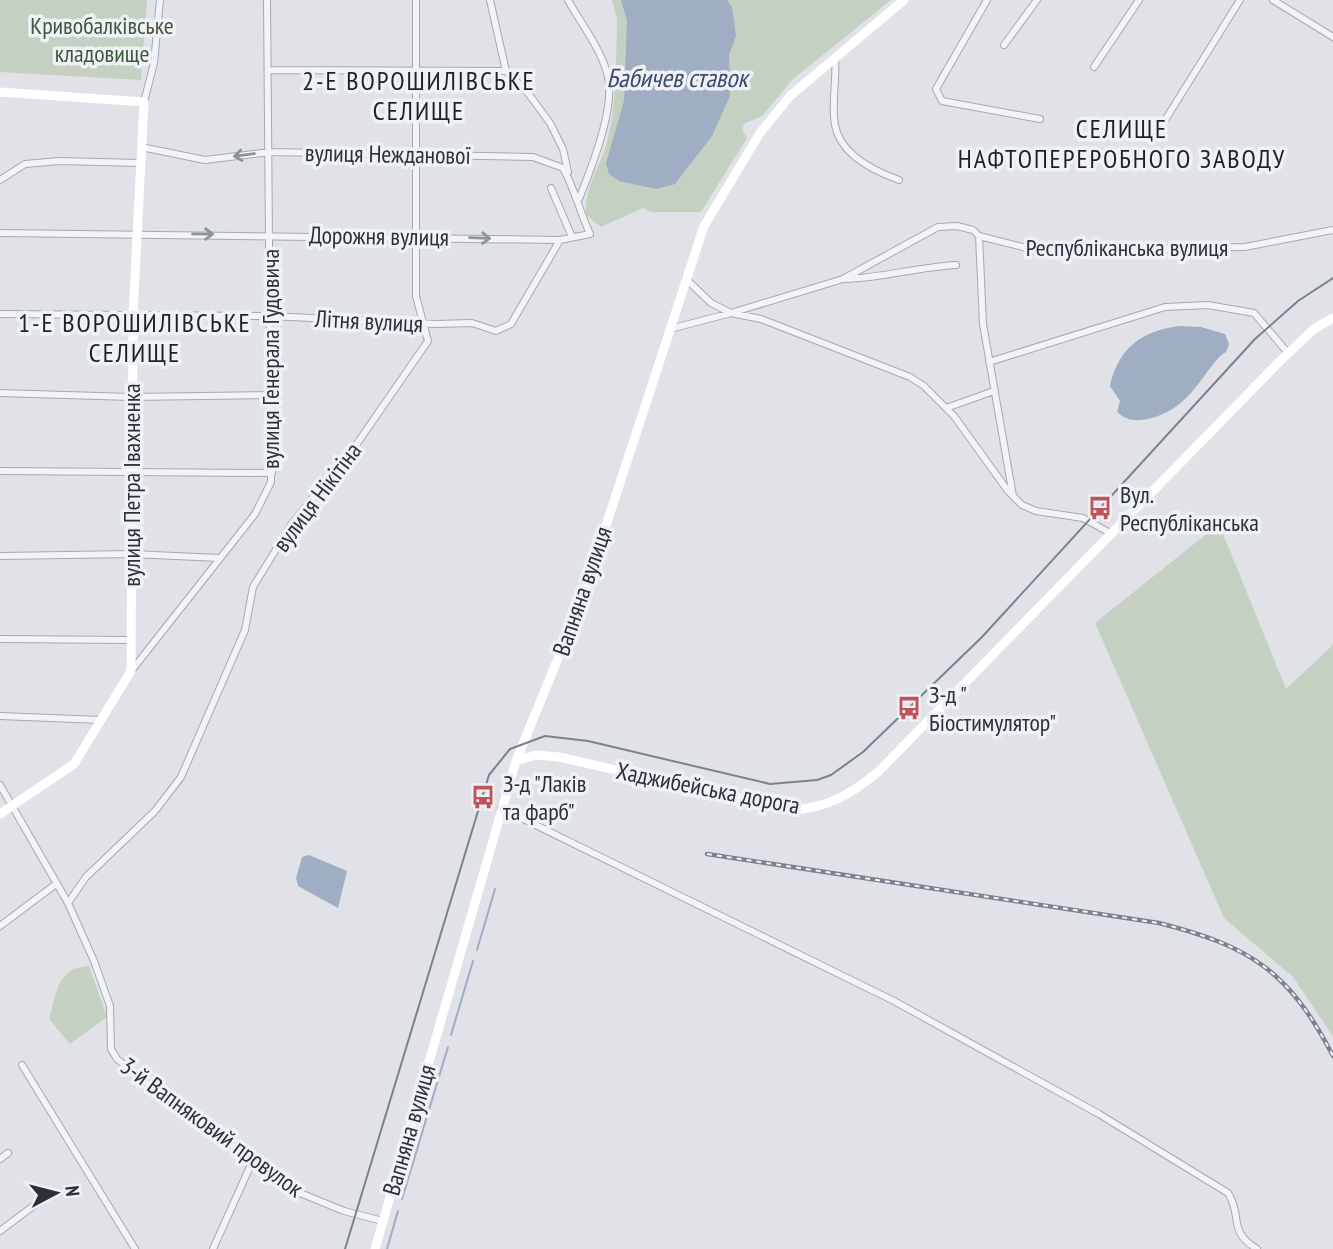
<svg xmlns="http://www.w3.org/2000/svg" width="1333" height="1249" font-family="'PT Sans Narrow',sans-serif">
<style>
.green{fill:#c4d0c2}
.water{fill:#9faec3}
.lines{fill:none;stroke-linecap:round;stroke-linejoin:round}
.stream{stroke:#9faec3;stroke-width:2}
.street-casing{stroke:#a6a9b1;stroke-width:8}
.street{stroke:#f2f3f6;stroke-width:6}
.secondary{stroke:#fff;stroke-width:9}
.tram{stroke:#7b818f;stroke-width:2}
.rail-casing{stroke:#7b818f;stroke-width:4.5}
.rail{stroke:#eff1f5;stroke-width:2;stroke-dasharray:5;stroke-linecap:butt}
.oneway{stroke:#8e929a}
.labels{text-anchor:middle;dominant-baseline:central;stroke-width:7;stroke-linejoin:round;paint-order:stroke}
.park-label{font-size:24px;fill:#3d5739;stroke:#eff1f5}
.street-label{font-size:24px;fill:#2a303d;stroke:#eff1f5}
.poi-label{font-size:24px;fill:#2a303d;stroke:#eff1f5;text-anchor:start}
.water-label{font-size:26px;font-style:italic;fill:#394c6c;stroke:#eff1f5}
.neighbourhood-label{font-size:26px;letter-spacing:2px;fill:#1c212e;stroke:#eff1f5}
</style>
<rect width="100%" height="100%" fill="#e0e2e7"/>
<path class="green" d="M0 0H147L141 80 0 72Z
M612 0H891L792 80 762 116 745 123 742 129 747 138 701 212H651L643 208 601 227 586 215C585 183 601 167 608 138 617 101 616 58 617 19Z
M1219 524 1286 689 1333 645V1036L1293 977 1224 918 1095 623Z
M89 966 107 1017 70 1044 49 1019C57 993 56 968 89 966Z"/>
<path class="water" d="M621 0H727L732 7 736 36 729 55 730 96 712 136 675 184 656 189 619 181 609 174 606 163 624 101 627 21Z
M1180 326 1201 327 1225 334 1229 344 1226 352C1217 357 1214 364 1207 372 1191 395 1177 412 1148 419 1135 421 1127 421 1117 412L1120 401 1110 386C1118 348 1143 330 1180 326Z
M309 855 347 871 338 908 298 886 296 878 302 857Z"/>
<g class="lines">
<path class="stream" d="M477 950 495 889
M451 1035 473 961
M402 1199 448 1047
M387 1249 398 1211"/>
<g class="street-casing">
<path id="street" d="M490 0 506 71 528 93 550 123 563 149 568 172
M568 0C581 24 606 55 609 83 612 116 591 169 579 199
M987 0 936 89 942 101 1040 119
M1273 0 1333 37
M1004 45 1037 0
M835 58C837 80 831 103 835 125 840 154 874 171 899 180
M1094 67 1139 0
M268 70 506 71
M144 102 154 63 160 0
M1119 130H1154L1162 125 1240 0
M0 180 25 164 59 161 140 163
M551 188 572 237
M0 233 560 240 590 234C580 212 575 190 563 168L533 157 270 152 205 160 141 147
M979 236 983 324 1013 496
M686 279 711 303 731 313 843 279 938 227 957 226 973 230 979 236 1039 251 1245 247 1333 230
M844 279C883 278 918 267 956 265
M0 314 270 316 436 324 472 323 496 331 511 324 560 240
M670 329 731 313 761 319 910 377 924 386 954 416 1008 491 1022 505 1036 511 1083 518 1110 533
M989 362 1165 307 1208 305 1254 313 1288 353
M0 393 131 397 273 395
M946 408 994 391
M0 471 272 473
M0 556 132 554 219 558
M0 639 130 640
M132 670 255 514 271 482 267 0
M0 716 101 720
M0 785 68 903 94 961 110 1006 111 1049 117 1059 173 1104 300 1193 344 1211 383 1221
M501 808 894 1001 1099 1114 1228 1193C1243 1216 1227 1231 1257 1249
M68 903 86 877 155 811 181 777 245 630 253 587 291 525 324 484 336 474 428 341 416 296V0
M0 926 56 884
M22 1065 135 1249
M0 1159 8 1153
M0 1231 44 1198
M213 1249 253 1160"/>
</g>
<use href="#street" class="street"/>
<path class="secondary" d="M0 92 144 102 133 315 131 671 74 764 0 814
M516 761 536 755 559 757 792 810C827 808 852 794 879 771L1281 360 1314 329 1333 318
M375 1249 516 761 581 602 704 226 760 133 790 96 904 0"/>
<path class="tram" d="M345 1249 489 775 510 749 545 736 588 741 770 784 817 780 831 775 863 752 982 637 1255 339 1298 301 1333 278"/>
<g class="rail-casing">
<path id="rail" d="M707 854 1159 923C1250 946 1289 971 1333 1056"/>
</g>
<use href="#rail" class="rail"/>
</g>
<defs><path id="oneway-shaft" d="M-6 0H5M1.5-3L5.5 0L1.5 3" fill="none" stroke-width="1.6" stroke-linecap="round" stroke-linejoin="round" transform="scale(1.75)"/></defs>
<g class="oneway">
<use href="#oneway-shaft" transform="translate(244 155) rotate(173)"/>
<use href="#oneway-shaft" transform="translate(203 234) rotate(1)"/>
<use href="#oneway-shaft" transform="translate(480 238) rotate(2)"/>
</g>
<defs>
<g id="bus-bare" transform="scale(1.89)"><path d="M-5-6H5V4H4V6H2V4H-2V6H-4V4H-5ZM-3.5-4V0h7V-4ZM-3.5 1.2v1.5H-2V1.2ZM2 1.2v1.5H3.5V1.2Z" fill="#bf525a" stroke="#eff1f5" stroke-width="2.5" paint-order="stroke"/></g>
</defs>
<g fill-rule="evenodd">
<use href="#bus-bare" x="1100" y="508"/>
<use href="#bus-bare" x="909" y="708"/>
<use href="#bus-bare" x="483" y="797"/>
</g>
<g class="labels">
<g class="park-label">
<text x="102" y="25">Кривобалківське<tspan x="102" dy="28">кладовище</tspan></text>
</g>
<g class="street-label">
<text transform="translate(388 154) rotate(1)">вулиця Нежданової</text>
<text transform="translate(379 236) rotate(1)">Дорожня вулиця</text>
<text x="1127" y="247">Республіканська вулиця</text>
<text transform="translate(369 321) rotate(3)">Літня вулиця</text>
<text transform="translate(270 359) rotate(-90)">вулиця Генерала Гудовича</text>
<text transform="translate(131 485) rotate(-90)">вулиця Петра Івахненка</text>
<text transform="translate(317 497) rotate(-53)">вулиця Нікітіна</text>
<text transform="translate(582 591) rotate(-71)">Вапняна вулиця</text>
<text transform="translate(708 788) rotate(11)">Хаджибейська дорога</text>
<text transform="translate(212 1127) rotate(36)">3-й Вапняковий провулок</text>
<text transform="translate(409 1130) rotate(-74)">Вапняна вулиця</text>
</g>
<g class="poi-label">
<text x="1120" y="494">Вул.<tspan x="1120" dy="28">Республіканська</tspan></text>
<text x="929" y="694">З-д "<tspan x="929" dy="28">Біостимулятор"</tspan></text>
<text x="503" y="783">З-д "Лаків<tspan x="503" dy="28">та фарб"</tspan></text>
</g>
<g class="water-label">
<text x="677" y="77">Бабичев ставок</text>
</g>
<g class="neighbourhood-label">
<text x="419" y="80">2-Е ВОРОШИЛІВСЬКЕ<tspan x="419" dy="30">СЕЛИЩЕ</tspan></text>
<text x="1122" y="128">СЕЛИЩЕ<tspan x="1122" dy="30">НАФТОПЕРЕРОБНОГО ЗАВОДУ</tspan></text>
<text x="135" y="322">1-Е ВОРОШИЛІВСЬКЕ<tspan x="135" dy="30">СЕЛИЩЕ</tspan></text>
</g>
</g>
<g transform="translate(56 1193) rotate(83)" stroke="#eff1f5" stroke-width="5" paint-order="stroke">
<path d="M0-5L12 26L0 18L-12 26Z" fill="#2a303d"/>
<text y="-10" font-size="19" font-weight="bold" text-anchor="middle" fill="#2a303d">N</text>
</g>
</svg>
